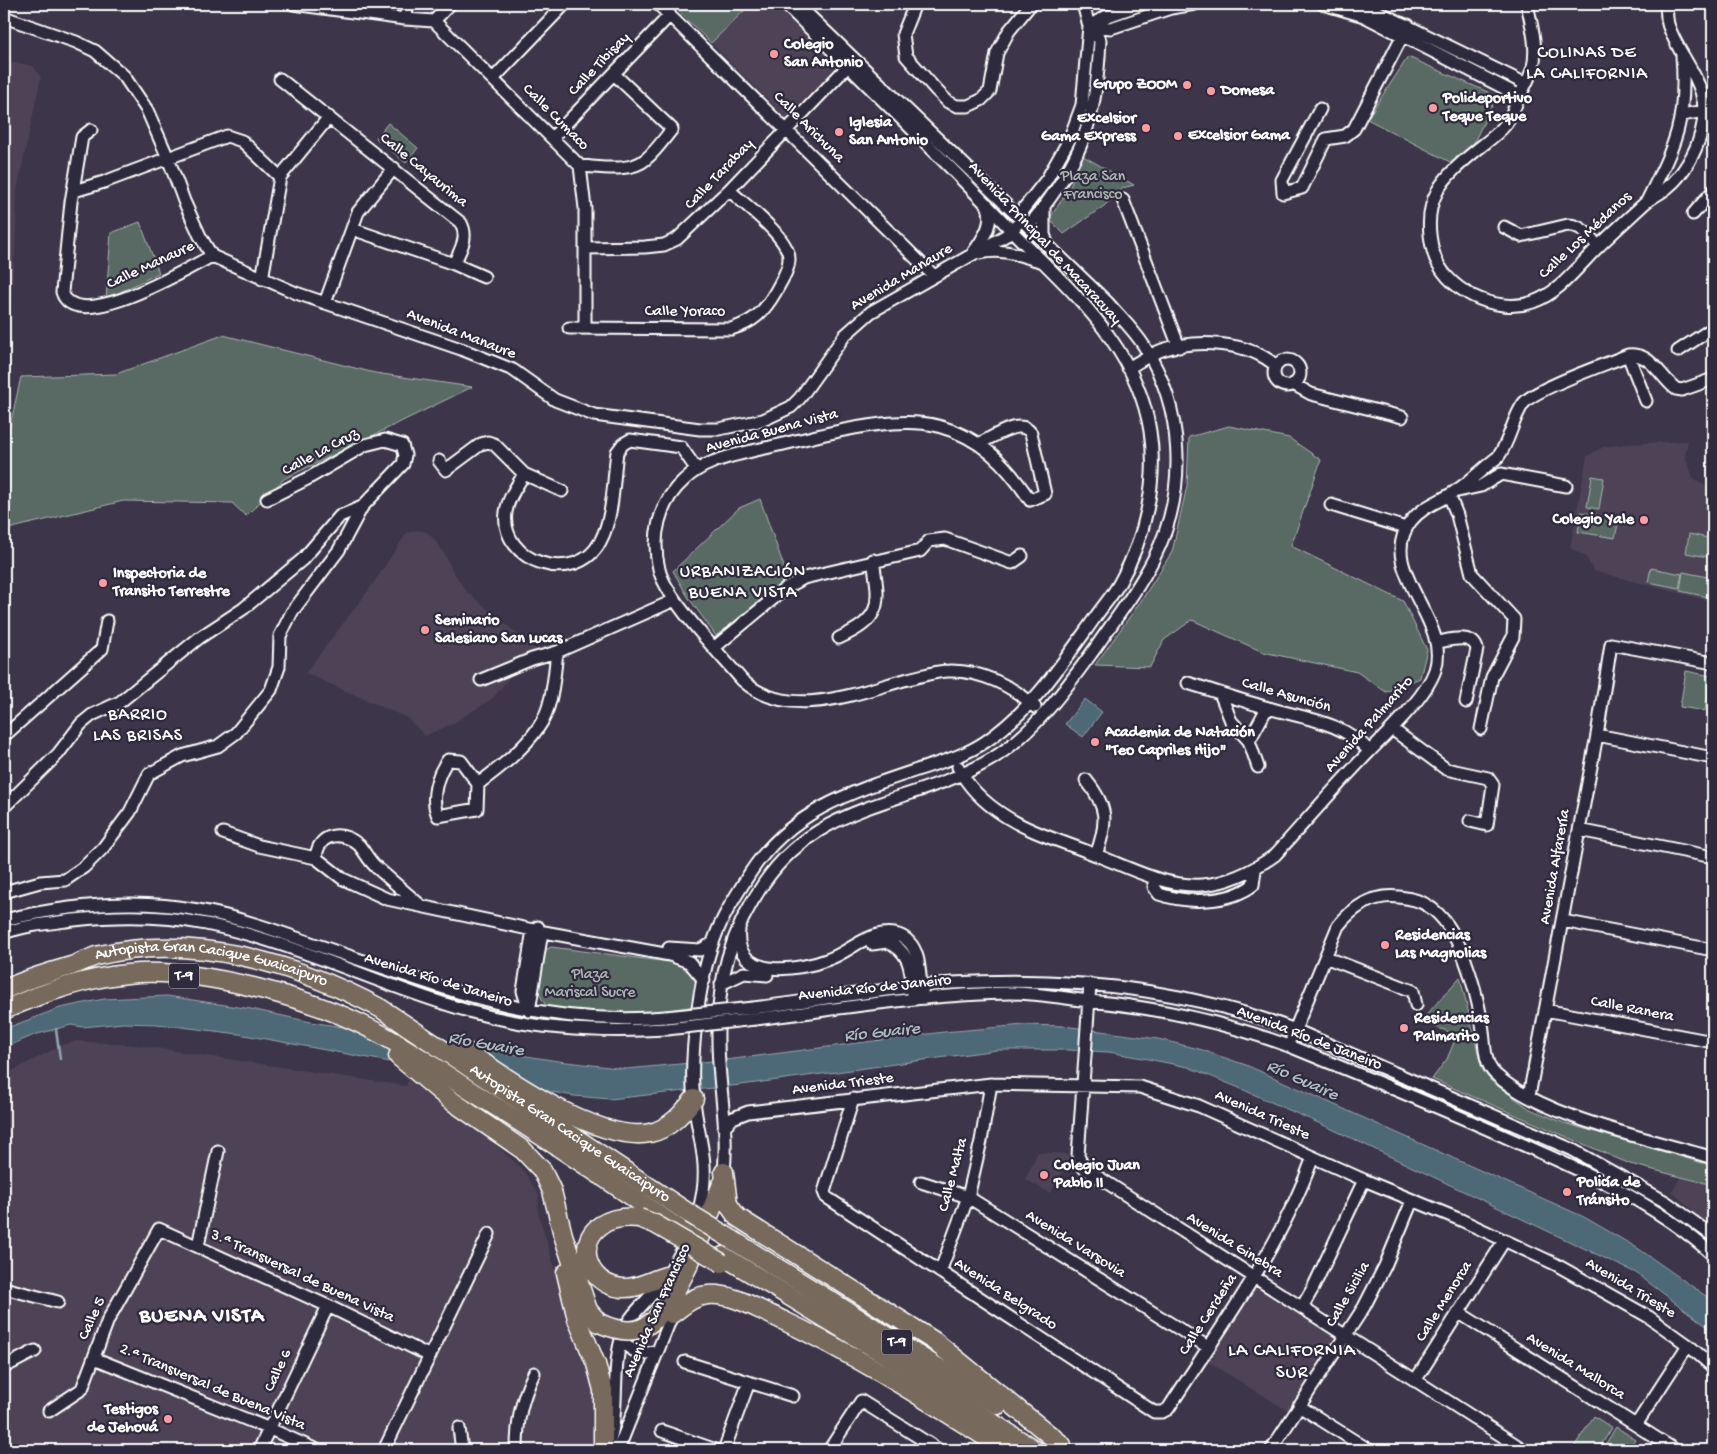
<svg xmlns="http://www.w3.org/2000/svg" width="1717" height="1454" font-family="'Gochi Hand',sans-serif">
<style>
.built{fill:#4d4257}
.green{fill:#586b64;stroke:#acb5b2}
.water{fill:#4e6877;stroke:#95a4ad}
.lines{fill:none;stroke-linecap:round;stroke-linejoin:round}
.stream{stroke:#95a4ad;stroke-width:2.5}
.minor-casing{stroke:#fff;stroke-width:15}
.highway-casing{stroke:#fff;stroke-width:21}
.minor{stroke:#2f2a3d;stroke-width:11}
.highway{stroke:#77695c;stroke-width:18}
.minor-bridge-casing{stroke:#fff;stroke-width:15;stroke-linecap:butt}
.highway-bridge-casing{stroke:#fff;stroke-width:21;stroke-linecap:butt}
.minor-bridge{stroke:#2f2a3d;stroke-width:11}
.highway-bridge{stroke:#77695c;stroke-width:18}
.poi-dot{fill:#ff9aa2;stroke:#2f2a3d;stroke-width:2}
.labels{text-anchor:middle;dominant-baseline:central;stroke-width:4.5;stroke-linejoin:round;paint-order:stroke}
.shield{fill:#2f2a3d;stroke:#c1bfc5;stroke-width:1}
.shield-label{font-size:15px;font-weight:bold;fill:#fff}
.poi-label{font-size:16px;font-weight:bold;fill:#fff;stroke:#2f2a3d;text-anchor:start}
.street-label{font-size:16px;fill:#fff;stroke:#2f2a3d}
.park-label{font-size:16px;fill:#acb5b2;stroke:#2f2a3d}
.neighbourhood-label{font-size:18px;letter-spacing:1px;fill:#fff;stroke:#2f2a3d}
.water-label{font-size:18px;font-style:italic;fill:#afbbc2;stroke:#2f2a3d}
.quarter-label{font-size:19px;letter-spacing:1px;fill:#fff;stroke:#2f2a3d}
.district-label{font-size:21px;font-weight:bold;letter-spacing:1px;fill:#fff;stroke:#2f2a3d}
</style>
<rect width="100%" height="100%" fill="#3d3549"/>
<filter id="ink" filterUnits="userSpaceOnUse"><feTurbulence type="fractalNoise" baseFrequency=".02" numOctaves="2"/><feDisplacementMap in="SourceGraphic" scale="10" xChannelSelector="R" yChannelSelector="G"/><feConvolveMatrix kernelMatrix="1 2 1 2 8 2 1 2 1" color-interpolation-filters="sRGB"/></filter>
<g filter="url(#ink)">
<path class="built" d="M751 4H775L838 65 786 118 711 43Z
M4 60 33 66 41 77 17 190 15 250 4 379Z
M1688 441 1685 456 1693 477 1713 492V602L1594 571 1585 556 1570 548 1587 456 1603 447 1625 444Z
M417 530 427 532 434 539 445 554 452 570 467 592 539 652 532 655 510 677 492 699 454 723 425 736 407 718 305 673 368 591 407 533Z
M76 1041 136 1045 406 1086 410 1077 472 1124 516 1163 526 1174 539 1195 538 1212 552 1259 595 1381 597 1450H4V1075L62 1045Z
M1038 1152 1067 1154 1073 1166 1063 1172 1050 1193 1025 1179Z
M1680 1177 1713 1186V1229L1672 1192Z
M1251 1285 1337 1338 1290 1412 1205 1360Z"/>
<path class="green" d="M671 4H751L711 43Z
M1408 57 1497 96 1472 146 1450 162 1367 119Z
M388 123 418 148 406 163 376 138Z
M1083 156 1134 185 1123 188 1104 206 1064 234 1049 219 1069 189Z
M140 222 159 273 106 299 111 233Z
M223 335 375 373 472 387 284 479 246 516 232 503 123 501 4 530V452L21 377 116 374Z
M1229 426 1289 438 1321 460 1291 546 1403 601 1427 650 1420 678 1386 692 1357 672 1263 652 1192 620 1164 640 1150 667 1095 665 1141 601 1172 552 1187 486 1189 437Z
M1592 476 1604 478 1599 509 1587 507Z
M760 499 788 578 716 636 688 597 673 571 739 508Z
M1581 512 1619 519 1615 538 1578 532Z
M1689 534 1713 539V558L1686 553Z
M1651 568 1682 574 1679 588 1648 582Z
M1683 572 1713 578V598L1680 591Z
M1686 671 1711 676 1705 711 1680 707Z
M551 947 669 962 681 966 694 977 697 990 694 1006C656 1012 590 1024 553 1010 541 1005 537 989 538 977 540 966 539 952 551 947Z
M1460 977 1482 1069 1492 1082 1530 1109 1564 1123 1713 1166V1185L1630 1164 1432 1079 1447 1059 1457 1035 1421 1021Z
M1594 1416 1612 1428 1598 1450H1572Z
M1616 1427 1635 1439 1628 1450H1602Z"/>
<path class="water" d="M1085 699 1102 712 1083 737 1065 724Z
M167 996 251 1009 311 1022 558 1061 626 1069 734 1059 944 1032 1024 1025 1064 1026 1158 1039 1199 1049 1246 1065 1584 1217 1639 1249 1713 1301V1331L1636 1273 1332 1129 1237 1087 1188 1067 1148 1059 1109 1052 1069 1050H997L741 1085 610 1099 574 1096 239 1034 157 1024 123 1023 83 1027 71 1025 34 1035 4 1048V1029L60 1008 104 999Z"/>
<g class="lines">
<path class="stream" d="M56 1029 60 1059"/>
<g class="minor-casing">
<path id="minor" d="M293 4 405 19 434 21
M658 4 934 276
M915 4 903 34 906 56 936 90 948 102 957 106H968L981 100 990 91 997 53 1009 31 1031 4
M1323 4 1364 16 1520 96
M1362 4 1526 84
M1527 4C1531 23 1538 47 1533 67 1530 78 1523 89 1518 99 1515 107 1511 117 1506 124 1499 133 1488 141 1479 148 1442 178 1420 199 1433 251 1443 290 1496 315 1533 302 1561 292 1578 266 1599 246 1614 231 1630 217 1645 203 1652 197 1661 193 1668 187 1683 175 1696 152 1701 133 1714 86 1683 66 1669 27 1666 20 1667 11 1666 4
M4 17 76 42 95 51 124 76 147 110 168 158 184 201 200 236 212 256 296 293 461 349 513 370 555 400 594 415 700 429H719L763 420 791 407 800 398 845 335 871 312 1005 236 1016 226
M405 19 408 4
M434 21 580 166 585 208V328
M434 21 450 4
M1089 26 1111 28 1171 8 1195 4
M1089 26 1105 17 1142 4
M280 79 461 223C469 238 460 250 454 264
M493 79 565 4
M1320 109 1282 180 1283 193 1302 188 1326 139 1345 136 1354 129 1408 25
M1683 115 1713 109
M91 130 82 137 71 202 62 292C76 336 188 268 212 256
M553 137 670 15
M580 166C600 167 630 173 646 159 656 151 664 139 672 129L615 75
M74 191 104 182 227 136 242 141 280 177
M1648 199C1676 143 1687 120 1682 56
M1123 200 1179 347
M1044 207V234L1048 246
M1693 214 1713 191
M1021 221V212L1047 179 1069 140 1082 105 1089 26 1083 4
M1021 221 1032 222C1083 157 1096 123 1100 40L1089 26
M1504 227 1521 236 1568 225C1582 225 1590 236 1598 247
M352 229 454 264 484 277
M586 248 645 247 664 245 677 239 729 190 848 66
M973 253C984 237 995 223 987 204
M980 253C1002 248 1019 255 1040 261
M262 279 280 177 329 117
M325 303 358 212 394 168
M569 328 731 329C754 322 764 312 776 291 781 281 789 270 789 259 790 238 744 204 729 190
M1678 351 1713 328
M1628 355 1646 401
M1274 373a13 13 0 1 1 26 0a13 13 0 1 1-26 0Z
M1128 368C1139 362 1150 354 1162 350 1196 339 1249 341 1276 366
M1293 384 1311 394 1402 417
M980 443C994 437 1020 417 1031 433L1045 494 1030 500C1006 464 982 438 938 426 926 423 907 422 893 423 854 426 817 436 779 445 757 450 734 454 713 462 703 466 692 472 684 480 659 502 651 537 659 569 665 598 721 655 742 680 788 722 856 693 908 679 922 676 935 671 949 671 980 670 1013 686 1035 707
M439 461 446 470 481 444 488 442 494 444 524 474 562 491
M524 474C517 486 508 498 506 512 499 563 576 587 600 542 614 516 613 481 617 452L623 444 630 440 681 447 697 470
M1458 491 1481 486 1501 474 1566 486
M1449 495 1457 515 1472 574 1514 619 1513 637 1492 677 1481 729
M1331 505 1406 528
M839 638C883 618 880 604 873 560
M1438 642C1450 640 1473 633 1477 649L1466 702
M715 647 786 588 804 578 920 551 929 541 945 539 1012 563 1022 556
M481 680 532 659 557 652
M1188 683C1214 691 1239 700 1265 707 1301 718 1343 721 1369 751
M1220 693 1231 721 1249 741
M1392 729 1446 769 1488 778 1493 785 1487 825 1470 821
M1597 735 1713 758
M4 736 102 649 107 621
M958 767C968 787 986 804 1005 816 1033 834 1065 842 1096 855 1130 868 1164 887 1202 885 1229 883 1253 871 1275 855 1306 821 1337 785 1369 752 1389 731 1426 697 1435 670 1452 619 1374 569 1411 521 1423 506 1439 502 1454 492 1470 482 1483 468 1498 457 1510 441 1512 420 1523 404 1533 389 1607 364 1628 355 1651 352 1660 377 1676 389L1682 390 1713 379
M1258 767 1249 741 1267 708
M1086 780C1108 807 1108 822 1096 855
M478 784 461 761 448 760C437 774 430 799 438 816L477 809 478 784C499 768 523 750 538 728 553 708 554 676 557 652L675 600
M4 807 58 754 81 724 92 715 120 702 199 638 243 609 303 559 340 516 362 507
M1579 830 1713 857
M223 833 259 846 316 858 343 879 387 899 533 930 670 955 689 962 704 980
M316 858C318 833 341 830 359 845 365 852 369 861 376 867 391 880 406 893 420 905
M1154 879V887L1159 894C1187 904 1230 903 1253 885L1255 870
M4 892 40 882 65 880 84 867 103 848 130 812 149 774 182 756 218 746 236 733 271 690 279 667 280 636 292 612 339 550 362 507 403 464 405 455 402 445 385 440 365 445 307 479 267 499
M4 920C68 905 133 898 198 910 238 917 277 931 314 944 436 985 534 1028 666 1017
M1563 921 1713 950
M739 930C733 981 799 971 829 959 846 953 860 939 877 935 888 932 901 933 909 942 921 954 919 976 922 992
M4 933C26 925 51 923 74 920 118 915 163 915 206 924 298 943 382 987 472 1012 536 1030 601 1033 667 1029
M872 944 887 942C911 951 911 971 913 993
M669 948 700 950 713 943
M1325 957 1413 991 1416 1005
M721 984 744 973 767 975
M1090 984 1078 1156 1084 1168 1524 1450
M530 1005 542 932
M753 1008C819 1000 886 988 952 983 1069 976 1185 988 1295 1030L1571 1149 1666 1202 1713 1236
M1545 1010 1713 1042
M529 1011 523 991 533 930 538 927
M755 1019C840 1009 926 994 1011 993 1037 993 1064 998 1090 1001 1159 1008 1224 1022 1289 1046 1363 1076 1437 1106 1510 1139 1581 1170 1655 1202 1713 1255
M1292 1037 1338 926C1354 906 1373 894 1399 897 1409 898 1420 900 1428 906 1460 925 1476 989 1482 1024 1485 1039 1483 1063 1495 1074 1543 1118 1651 1139 1713 1158
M1529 1096 1597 735 1611 644 1713 663
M853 1099 824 1192 826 1197 1154 1412H1162L1168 1409C1220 1328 1280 1249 1313 1157
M724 1128 733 1118 748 1112 991 1084 1140 1087 1199 1106 1364 1180 1461 1220 1555 1264 1649 1317 1688 1345 1713 1367
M723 1179C730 1132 718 1086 718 1040 717 980 730 932 764 883 822 799 911 806 990 760 1035 733 1066 688 1096 647 1116 618 1138 590 1154 558 1188 491 1184 409 1144 346 1134 330 1120 317 1108 303L797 4
M921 1182 968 1197 1208 1347
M198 1246 218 1151
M940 1272 968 1197 981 1141 991 1084
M4 1288 58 1302
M1302 1307 1313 1288 1364 1180
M1458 1312 1675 1450
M623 1334 626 1345C636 1354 644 1355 657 1351
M94 1358 270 1429 317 1450
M685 1362 793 1396
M4 1367 35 1351
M1415 1381 1504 1241
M1299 1406 1369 1450
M49 1411 82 1389 108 1320 159 1229 328 1306 430 1356
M1636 1425 1688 1345
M459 1428 462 1450
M662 1431 716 1450
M259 1450 328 1306
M384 1450 489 1234
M517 1450C517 1420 521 1401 534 1373
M607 1450C621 1413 610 1371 623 1333 628 1316 646 1303 656 1289 678 1263 698 1225 703 1191 708 1157 697 1133 694 1100 689 1058 699 978 715 937 723 915 737 894 750 873 790 811 851 792 917 770 941 762 964 756 985 742 1031 711 1062 664 1094 619 1102 607 1113 595 1120 582 1145 538 1158 481 1150 431 1145 399 1130 366 1111 339 1084 299 1045 265 1012 231 938 153 861 79 785 4
M618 1450 675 1308
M724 1450 749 1382
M829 1450 861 1401 939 1450
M1271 1450 1364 1307 1385 1266 1412 1201"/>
</g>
<g class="highway-casing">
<g id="highway">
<path id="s1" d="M4 990C25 979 49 973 71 966 80 963 88 959 96 956 192 932 295 963 380 1008L690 1214"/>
<path d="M4 1010C42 993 86 978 127 974 196 966 312 998 373 1030 410 1049 444 1074 479 1096 549 1140 617 1186 685 1233"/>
<path d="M458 1046C501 1074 597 1144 650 1133 669 1129 682 1114 694 1099"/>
<path d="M398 1056 449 1099 523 1150 542 1170 552 1191 563 1235 588 1310 599 1323"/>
<path d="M724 1172 728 1204 737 1217 934 1341 1062 1445"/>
<path d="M639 1218C571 1211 574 1283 622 1288 638 1289 651 1280 666 1276"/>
<path d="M731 1239 998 1405"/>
<path d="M723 1256 912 1371 1035 1450"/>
<path d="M566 1273 577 1319 596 1364 603 1390V1450"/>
<path d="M672 1314C683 1306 693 1296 708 1295 732 1293 755 1308 776 1317 857 1355 931 1403 1006 1450"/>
<path d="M655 1320C687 1282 703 1229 722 1184"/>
</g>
</g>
<use href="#minor" class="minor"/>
<use href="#highway" class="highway"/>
<g class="minor-bridge-casing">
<path id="minor-bridge" d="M666 1017 753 1008
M667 1029 755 1019"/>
</g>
<g class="highway-bridge-casing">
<path id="highway-bridge" d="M690 1214 731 1239
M639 1218 655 1224 722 1263
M599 1323C618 1331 638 1336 654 1320"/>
</g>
<use href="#minor-bridge" class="minor-bridge"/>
<use href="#highway-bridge" class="highway-bridge"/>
</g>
</g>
<g class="poi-dot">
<circle cx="774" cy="54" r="5"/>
<circle cx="1187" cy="85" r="5"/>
<circle cx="1211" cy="91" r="5"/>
<circle cx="1433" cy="108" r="5"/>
<circle cx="1146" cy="128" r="5"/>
<circle cx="839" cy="132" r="5"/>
<circle cx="1178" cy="136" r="5"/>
<circle cx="1644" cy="520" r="5"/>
<circle cx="103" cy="583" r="5"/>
<circle cx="425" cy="630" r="5"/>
<circle cx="1095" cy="742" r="5"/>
<circle cx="1385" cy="945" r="5"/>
<circle cx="1404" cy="1028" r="5"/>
<circle cx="1044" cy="1175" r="5"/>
<circle cx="1567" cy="1192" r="5"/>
<circle cx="168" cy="1419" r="5"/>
</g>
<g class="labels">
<g class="shield">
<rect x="169" y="963.5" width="30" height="25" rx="4"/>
<rect x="882" y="1329.5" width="30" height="25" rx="4"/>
</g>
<g class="shield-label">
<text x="184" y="976">T-9</text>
<text x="897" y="1342">T-9</text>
</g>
<g class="poi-label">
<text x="784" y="45">Colegio<tspan x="784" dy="18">San Antonio</tspan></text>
<text x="1177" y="85" text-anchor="end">Grupo ZOOM</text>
<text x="1221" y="91">Domesa</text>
<text x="1443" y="99">Polideportivo<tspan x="1443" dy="18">Teque Teque</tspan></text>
<text x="1136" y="119" text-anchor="end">Excelsior<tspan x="1136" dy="18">Gama Express</tspan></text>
<text x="849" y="123">Iglesia<tspan x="849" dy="18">San Antonio</tspan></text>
<text x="1188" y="136">Excelsior Gama</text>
<text x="1634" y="520" text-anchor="end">Colegio Yale</text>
<text x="113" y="574">Inspectoria de<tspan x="113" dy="18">Transito Terrestre</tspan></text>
<text x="435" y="621">Seminario<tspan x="435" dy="18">Salesiano San Lucas</tspan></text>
<text x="1105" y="733">Academia de Natación<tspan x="1105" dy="18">"Teo Capriles Hijo"</tspan></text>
<text x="1395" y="936">Residencias<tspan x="1395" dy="18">Las Magnolias</tspan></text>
<text x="1414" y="1019">Residencias<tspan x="1414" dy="18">Palmarito</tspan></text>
<text x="1054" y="1166">Colegio Juan<tspan x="1054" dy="18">Pablo II</tspan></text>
<text x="1577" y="1183">Policía de<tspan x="1577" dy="18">Tránsito</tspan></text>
<text x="158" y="1410" text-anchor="end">Testigos<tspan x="158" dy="18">de Jehová</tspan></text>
</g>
<g class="street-label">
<text transform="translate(600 65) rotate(-46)">Calle Tibisay</text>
<text transform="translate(555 118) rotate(45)">Calle Cumaco</text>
<text transform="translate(808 128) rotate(45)">Calle Arichuna</text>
<text transform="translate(423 171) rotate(39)">Calle Cayaurima</text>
<text transform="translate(720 175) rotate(-46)">Calle Tarabay</text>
<text transform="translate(1586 236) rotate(-43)">Calle Los Médanos</text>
<text transform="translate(1044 244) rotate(47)">Avenida Principal de Macaracuay</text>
<text transform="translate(151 266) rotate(-25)">Calle Manaure</text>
<text transform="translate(902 278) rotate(-31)">Avenida Manaure</text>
<text x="685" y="312">Calle Yoraco</text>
<text transform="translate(461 335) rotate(21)">Avenida Manaure</text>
<text transform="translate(772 432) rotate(-15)">Avenida Buena Vista</text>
<text transform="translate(321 453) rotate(-28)">Calle La Cruz</text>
<text transform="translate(1286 696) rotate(16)">Calle Asunción</text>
<text transform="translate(1370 725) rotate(-48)">Avenida Palmarito</text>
<text transform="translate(1556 867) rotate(-80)">Avenida Alfarería</text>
<text stroke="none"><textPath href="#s1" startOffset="216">Autopista Gran Cacique Guaicaipuro</textPath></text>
<text transform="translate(438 981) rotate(17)">Avenida Río de Janeiro</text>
<text transform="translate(875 989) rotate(-6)">Avenida Río de Janeiro</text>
<text transform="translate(1632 1010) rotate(11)">Calle Ranera</text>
<text transform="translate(1309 1039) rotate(21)">Avenida Río de Janeiro</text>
<text transform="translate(843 1085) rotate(-7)">Avenida Trieste</text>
<text transform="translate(1262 1116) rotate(24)">Avenida Trieste</text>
<text stroke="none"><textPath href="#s1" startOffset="621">Autopista Gran Cacique Guaicaipuro</textPath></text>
<text transform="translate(954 1175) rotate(-75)">Calle Malta</text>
<text transform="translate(1075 1245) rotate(32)">Avenida Varsovia</text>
<text transform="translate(1234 1246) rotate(32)">Avenida Ginebra</text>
<text transform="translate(302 1277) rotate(25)">3.ª Transversal de Buena Vista</text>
<text transform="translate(1630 1289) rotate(31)">Avenida Trieste</text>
<text transform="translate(1005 1295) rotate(33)">Avenida Belgrado</text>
<text transform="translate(1349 1295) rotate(-60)">Calle Sicilia</text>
<text transform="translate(1445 1302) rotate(-58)">Calle Menorca</text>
<text transform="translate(658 1311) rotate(-66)">Avenida San Francisco</text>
<text transform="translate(1209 1315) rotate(-57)">Calle Cerdeña</text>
<text transform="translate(93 1319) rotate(-66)">Calle 5</text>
<text transform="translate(1575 1367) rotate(32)">Avenida Mallorca</text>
<text transform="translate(279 1371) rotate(-65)">Calle 6</text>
<text transform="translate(212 1388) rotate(23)">2.ª Transversal de Buena Vista</text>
</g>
<g class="park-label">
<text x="1093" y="177">Plaza San<tspan x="1093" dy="18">Francisco</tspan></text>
<text x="590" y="975">Plaza<tspan x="590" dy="18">Mariscal Sucre</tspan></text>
</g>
<g class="neighbourhood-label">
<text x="1587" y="53">COLINAS DE<tspan x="1587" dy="21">LA CALIFORNIA</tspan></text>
<text x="743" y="572">URBANIZACIÓN<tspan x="743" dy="21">BUENA VISTA</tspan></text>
<text x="138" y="715">BARRIO<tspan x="138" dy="21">LAS BRISAS</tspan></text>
</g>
<g class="water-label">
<text transform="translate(882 1033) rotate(-6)">Río Guaire</text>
<text transform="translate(486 1045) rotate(10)">Río Guaire</text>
<text transform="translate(1302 1081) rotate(24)">Río Guaire</text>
</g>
<g class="quarter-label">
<text x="1292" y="1351">LA CALIFORNIA<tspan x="1292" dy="22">SUR</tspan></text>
</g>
<g class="district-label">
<text x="202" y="1317">BUENA VISTA</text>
</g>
</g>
<rect width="1717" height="1454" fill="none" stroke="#2f2a3d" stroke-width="20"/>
<rect x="10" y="10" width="1697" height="1434" fill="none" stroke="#fff" stroke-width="2" filter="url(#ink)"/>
</svg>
